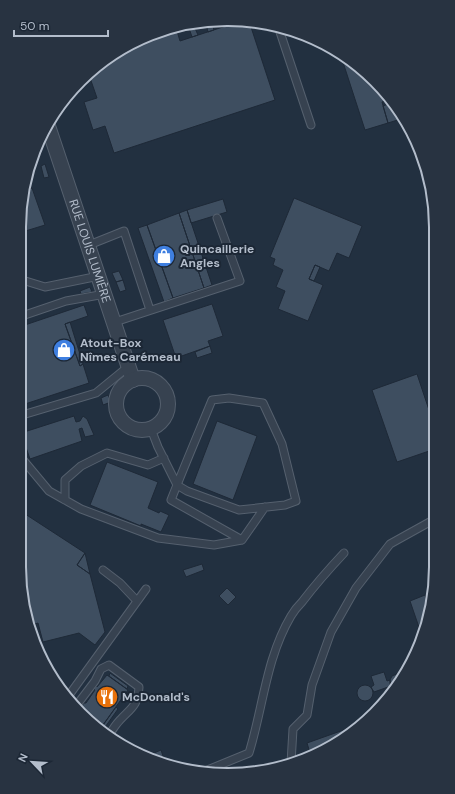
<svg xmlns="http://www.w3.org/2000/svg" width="455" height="794" font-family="'DM Sans',sans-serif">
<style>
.building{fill:#3e4e60;stroke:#1e2937}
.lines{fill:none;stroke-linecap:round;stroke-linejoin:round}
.service-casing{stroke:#55606e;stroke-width:9}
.minor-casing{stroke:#55606e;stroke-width:16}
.service{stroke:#374250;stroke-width:7}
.minor{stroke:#374250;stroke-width:14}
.labels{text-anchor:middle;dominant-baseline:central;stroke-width:4;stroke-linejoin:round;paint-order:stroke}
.poi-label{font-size:12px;font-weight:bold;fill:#b3bdcb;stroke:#1c2735;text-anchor:start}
.street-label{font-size:12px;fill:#b3bdcb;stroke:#1c2735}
.rim{fill:none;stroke:#b3bdcb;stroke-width:2}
</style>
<rect width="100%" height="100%" fill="#223040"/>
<path class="building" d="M249 21 275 100 114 153 105 126 93 130 84 102 97 98 89 75 101 62 174 26 198 24 177 31 180 41 238 22Z
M206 24H212L214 30 208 32Z
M194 26 198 35 192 37 189 28Z
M340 53 375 80 390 99 382 102 388 123 365 130Z
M393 102 404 118 388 123 383 106Z
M45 164 49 177 44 178 41 166Z
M32 188 45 225 19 233V214L24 191Z
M294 198 362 226 349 258 337 253 329 271 315 265 309 279 323 285 308 321 278 309 285 291 276 287 283 270 273 265 275 259 270 257Z
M223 199 227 212 191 223 187 210Z
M187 210 212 285 204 288 179 213Z
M179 213 204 288 173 298 147 225Z
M147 225 173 298 164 302 138 228Z
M315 265 320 267 314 281 309 279Z
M119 271 123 280 116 282 112 273Z
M123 280 126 290 120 292 116 282Z
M90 287 92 292 81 294 80 291Z
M212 304 223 336 208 341 210 346 176 358 163 320Z
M84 305 88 316 65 324 80 366 83 364 89 383 19 406V327Z
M70 322 83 364 80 366 65 324Z
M210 346 212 353 197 358 195 352Z
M417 374 435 428V449L397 462 372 390Z
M108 395 111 402 103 405 101 398Z
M74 416 76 422 80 421 83 416 87 419 94 435 85 437 82 428 79 429 82 441 30 459 21 433Z
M217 421 257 436 233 500 193 484Z
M107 462 158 482 148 508 159 513 160 511 169 515 161 532 141 524V526L90 505Z
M19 510 85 553 77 565 90 574 105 632 95 645 79 633 43 642 38 623 29 626 19 566Z
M85 553 90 574 77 565Z
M202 564 204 570 186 577 183 570Z
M227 588 236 597 228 605 219 596Z
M425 595 428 605 431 604 425 633 423 639 410 601Z
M384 672 387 681 390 680 391 686 374 692 371 687 374 685 371 676Z
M110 673 128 686 127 689 109 676Z
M399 673 404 676 393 689 390 684V680L392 676Z
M107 675 128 690 100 729 80 710 81 709 80 708 84 703H86L95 690 94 689 96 686 97 687Z
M357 693a8 8 0 1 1 16 0a8 8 0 1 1-16 0Z
M116 707 118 709 103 730 101 728Z
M366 722 365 723 311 756 307 743Z
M161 750 166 765 147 756Z"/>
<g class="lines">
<g class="service-casing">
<path id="service" d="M279 29 311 125
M89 245 124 231 150 310
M19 279 45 287 99 276
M19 317 66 301 105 294
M115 322 240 281 217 218
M19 416 96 393 129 366
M151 429 158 447 177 485 187 491 239 510 285 505 296 501 282 444 263 403 229 398 212 400C198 434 184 467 171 500L242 540 265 507
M19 455 49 491 81 509 158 538 214 545 242 540
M65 500V480L81 466 107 453 148 465 164 458
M103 570 120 583 137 601
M67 698 146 589
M76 706 95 681 101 669 109 665 139 687C138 706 131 708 120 720 115 725 112 731 108 736
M291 763 293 729 307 715 312 685 331 632 356 588 390 544 435 519
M205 771 249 753C263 708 266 658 291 616 294 611 298 606 302 602 315 585 329 569 344 553"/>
</g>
<g class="minor-casing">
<g id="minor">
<path id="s1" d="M47 123 133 380"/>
<circle cx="142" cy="404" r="26"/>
</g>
</g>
<use href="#service" class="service"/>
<use href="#minor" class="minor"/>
</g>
<defs>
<g id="shop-disc" transform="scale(1.15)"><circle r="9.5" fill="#3f7fe0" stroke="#1c2735"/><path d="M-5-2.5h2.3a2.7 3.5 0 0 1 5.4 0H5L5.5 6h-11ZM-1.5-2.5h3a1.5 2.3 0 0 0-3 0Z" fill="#fff"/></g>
<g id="restaurant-disc" transform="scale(1.15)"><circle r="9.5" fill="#e8710a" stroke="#1c2735"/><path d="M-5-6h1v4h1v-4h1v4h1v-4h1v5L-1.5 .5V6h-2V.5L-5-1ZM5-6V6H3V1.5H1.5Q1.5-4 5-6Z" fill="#fff"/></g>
</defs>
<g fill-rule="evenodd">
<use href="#shop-disc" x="164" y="256"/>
<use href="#shop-disc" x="64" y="350"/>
<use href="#restaurant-disc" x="107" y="697"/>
</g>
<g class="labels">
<g class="poi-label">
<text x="180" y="249">Quincaillerie<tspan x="180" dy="14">Angles</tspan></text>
<text x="80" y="343">Atout-Box<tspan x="80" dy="14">Nîmes Carémeau</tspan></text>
<text x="122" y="697">McDonald's</text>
</g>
<g class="street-label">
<text stroke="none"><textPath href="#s1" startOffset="135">RUE LOUIS LUMIÈRE</textPath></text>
</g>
</g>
<path d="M0 0H455V794H0ZM227 26H228A201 201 0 0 1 429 227V567A201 201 0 0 1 228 768H227A201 201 0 0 1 26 567V227A201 201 0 0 1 227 26Z" fill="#283341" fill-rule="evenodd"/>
<path class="rim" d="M227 26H228A201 201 0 0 1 429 227V567A201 201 0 0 1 228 768H227A201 201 0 0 1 26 567V227A201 201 0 0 1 227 26Z"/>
<g transform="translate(32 762) rotate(295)" stroke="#1c2735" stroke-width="3" paint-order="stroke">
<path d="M0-3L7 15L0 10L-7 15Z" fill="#b3bdcb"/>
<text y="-6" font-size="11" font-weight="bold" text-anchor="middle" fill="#b3bdcb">N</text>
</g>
<path d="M14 30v6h94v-6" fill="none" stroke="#b3bdcb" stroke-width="2"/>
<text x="20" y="30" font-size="12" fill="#b3bdcb" stroke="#1c2735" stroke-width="3" paint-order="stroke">50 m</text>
</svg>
